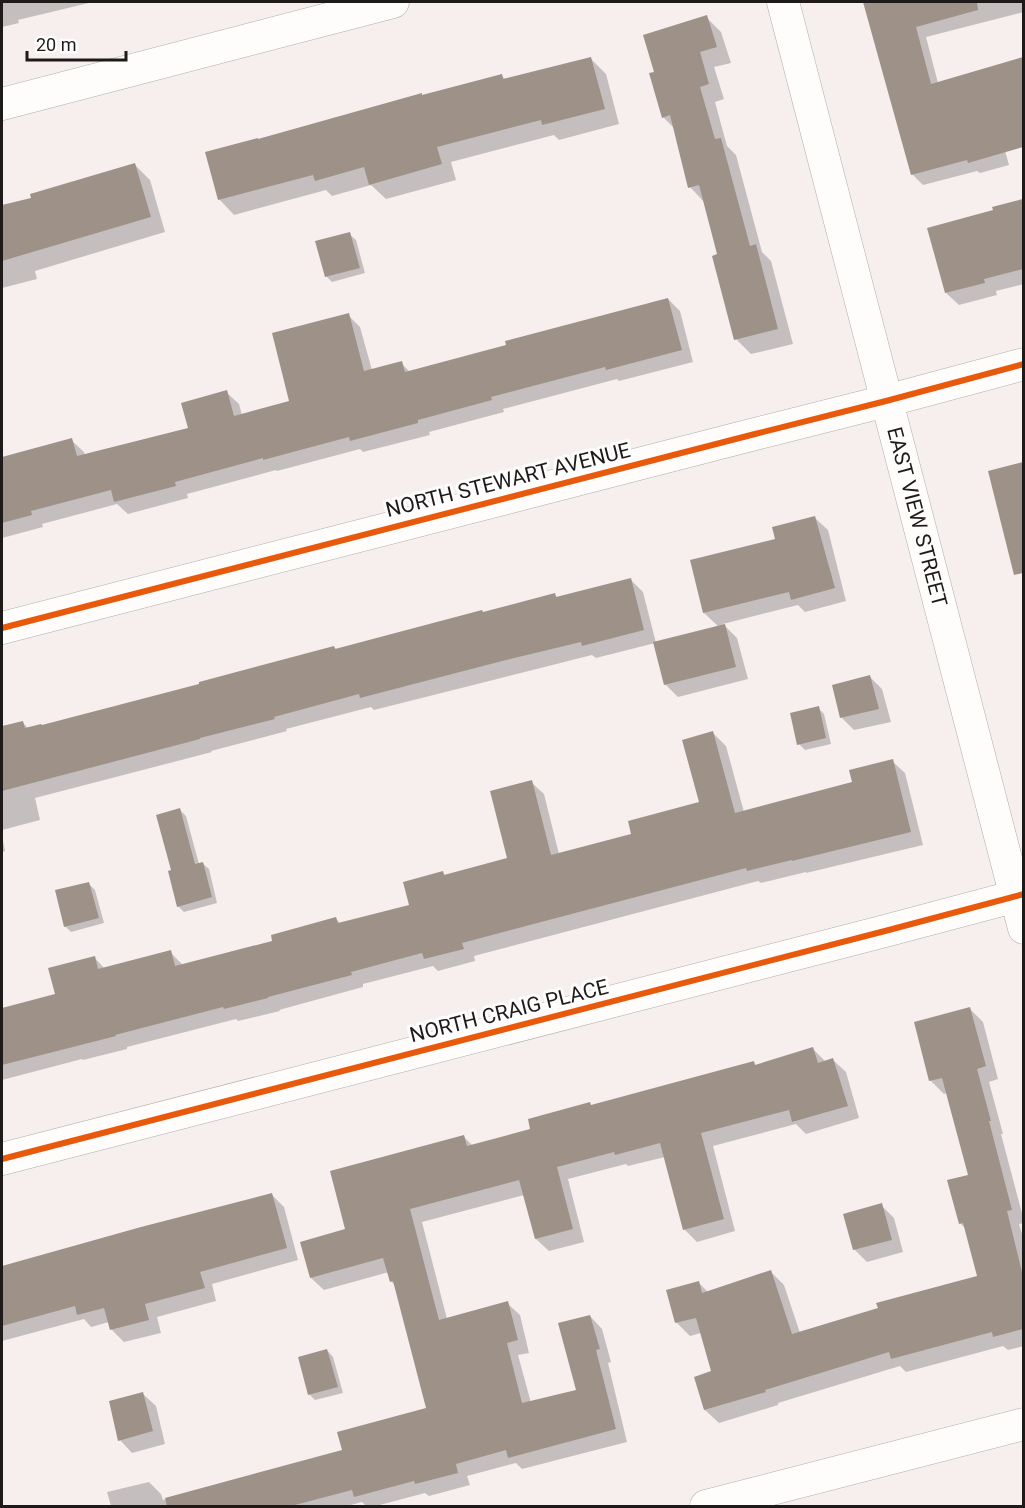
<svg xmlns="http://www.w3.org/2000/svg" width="1025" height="1508" font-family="Roboto,sans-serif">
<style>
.shadow{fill:#0003}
.building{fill:#9e9288}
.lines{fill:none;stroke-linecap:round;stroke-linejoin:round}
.minor-casing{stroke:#b1acab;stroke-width:33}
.minor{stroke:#fefdfc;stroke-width:32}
.cycleway-casing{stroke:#fdfdfd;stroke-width:10}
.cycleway{stroke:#e8590c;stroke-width:6}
.labels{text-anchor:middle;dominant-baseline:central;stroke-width:6;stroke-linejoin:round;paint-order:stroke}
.street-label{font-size:21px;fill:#1e1a19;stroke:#fdfdfd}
</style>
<rect width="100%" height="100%" fill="#f6efee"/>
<path class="shadow" d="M2 2H93L18 20 19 23 2 27Z
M865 2H1024V12L926 37 938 83 1024 58V106L1001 113V136L1009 165 980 173 977 171 923 185 912 174Z
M706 17 721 32 731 63 714 67 724 99 715 102 727 146 736 155 762 252 771 261 793 344 751 354 736 339 719 255 705 203 690 187 674 128 663 117 656 73Z
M590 58 606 74 619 124 559 140 554 135 451 162 456 180 386 199 371 185 332 196 326 190 234 215 219 199 423 96 502 76 506 80Z
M135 165 150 180 165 232 35 271 37 279 2 288V207L33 199Z
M1024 200V284L996 291 997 295 959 305 946 293 995 211 994 208Z
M349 234 356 240 365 273 332 282 326 276Z
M668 299 680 311 693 362 619 381 617 379 503 409 504 412 429 432 430 435 363 452 360 449 277 471 276 470 187 494 188 498 128 514 117 504 42 524 43 527 2 538V458L71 440 84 452 85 456 189 429 226 392 239 404 242 415 291 402 348 315 360 327 372 370 401 363 410 372 507 346Z
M1024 463V547L1019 549 989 472Z
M815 518 828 530 846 601 805 612 798 605 723 624 737 638 748 679 678 697 665 684 655 643 596 658 592 655 374 710 371 707 286 729 287 731 211 751 212 752 35 798 40 820 2 830V728L23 723 29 729 201 685 334 647 337 650 555 595 558 598 630 579 643 592 656 643 719 627 704 613 777 540Z
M870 677 882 689 891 722 854 730 842 718 834 686Z
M818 708 824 714 831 744 805 750 799 744Z
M713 733 726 746 744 812 854 784 892 761 905 773 923 845 806 873V872L761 883 758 881 474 956 475 961 438 971 433 966 363 984V987L279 1010 280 1011 238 1021 236 1019 127 1047V1049L83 1060 82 1059 2 1080V1006L4 1009 57 995 94 957 105 969 170 952 183 965 274 942 336 919 341 924 411 906 443 873 446 876 509 860 531 782 544 794 559 854 633 835 700 803Z
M180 810 186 816 199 864 202 863 209 869 217 903 184 912 178 906 173 871Z
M2 836 5 851 2 852Z
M89 884 95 890 104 923 71 932 65 926Z
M969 1008 983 1022 998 1079 989 1082 1003 1134H1001L1024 1221V1223L1019 1224 1024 1240V1346L1008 1350 1003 1346 906 1372 900 1366 778 1403V1405L719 1423 705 1410 696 1378 713 1372 701 1333 690 1336 676 1322 699 1283 709 1293 771 1272 784 1285 800 1333 979 1278 966 1229 960 1223 969 1176 947 1093 944 1094 930 1080Z
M813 1049 826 1062 833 1060 846 1072 859 1118 806 1134 796 1124 713 1146 735 1231 697 1242 684 1229 665 1157 628 1166 626 1164 568 1179 584 1242 549 1251 536 1239 524 1195 422 1222 447 1319 507 1303 520 1315 529 1353 518 1355 531 1403 578 1391 590 1316 602 1329 611 1362 608 1363 627 1442 522 1469 516 1463 467 1476 470 1485 429 1496 425 1493 376 1506H366L362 1502 347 1506H109H111L107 1492 149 1482 161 1494 163 1500 344 1452 428 1409 396 1286 391 1281 389 1272 324 1290 311 1278 347 1230 464 1137 473 1146 532 1130 592 1106 753 1063 757 1066Z
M272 1195 284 1207 298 1260 212 1284 216 1301 157 1317 161 1333 124 1342 112 1330 109 1322 91 1327 84 1319 2 1341V1267L141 1229Z
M881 1205 894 1218 903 1252 867 1262 854 1249Z
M327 1350 333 1357 343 1393 315 1400 309 1394Z
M143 1394 156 1406 165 1444 132 1453 120 1440Z"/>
<path class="building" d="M863 2H977L978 10 916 27 931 84 1023 57V147L968 163 967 160 911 175Z
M707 15 717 47 700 52 709 84 700 87 715 139 721 138 750 246 756 244 778 329 734 340 712 256 717 254 699 185 688 188 670 115 662 118 649 73 654 72 643 35Z
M591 57 605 109 542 125 541 120 437 147 442 164 369 185 364 167 315 181 313 175 218 200 205 152 258 138V139L422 93V95L502 74 503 79Z
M135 163 151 217 2 261V205L31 198 30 194Z
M1023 199V269L984 279 985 283 945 293 927 228 993 210 992 207Z
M350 232 360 268 325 277 315 241Z
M668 298 682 350 606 370 605 367 491 397 492 400 418 420V423L350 441 349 437 263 460V458L175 482 176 486 114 502 111 490 31 511 32 515 2 523V457L72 438 77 456 188 428 181 403 227 390 234 416 289 401 272 333 349 313 364 371 402 361 405 372 506 345 505 341Z
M1023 462V573L1014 575 988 471Z
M815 516 835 588 791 600 789 592 703 613 690 560 775 539 772 527Z
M631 578 644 630 582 646 581 642 506 660 360 698 359 694 274 717 275 719 200 738V739L2 791V726L23 721 25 728 41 724 42 725 199 684V682L334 646 335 649 482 610 483 612 555 593 556 597Z
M725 624 736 667 664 685 653 642Z
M870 675 879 709 840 718 832 685Z
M819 706 826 738 797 745 790 713Z
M713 731 735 813 852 782 849 770 893 759 911 832 792 861V860L747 871 746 868 462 943 464 949 424 959 422 953 351 972 352 975 268 997V998L224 1009 223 1007 115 1035 116 1036 2 1065V1008L55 994 48 968 95 956 98 969 171 950 175 966 272 941 271 935 336 917 338 923 409 905 403 882 443 871 444 875 507 858 490 791 532 780 551 855 631 834 628 821 699 802 682 740Z
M180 808 195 864 203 862 212 897 177 907 168 871 171 870 156 815Z
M89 882 99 918 64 927 55 890Z
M970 1007 986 1066 977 1069 991 1121H989L1012 1210 1007 1211 1023 1276V1329L993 1337 992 1332 891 1359 889 1352 765 1390 766 1392 704 1410 694 1377 711 1371 696 1318 675 1323 666 1290 699 1281 702 1293 771 1270 792 1334 878 1308 876 1303 977 1276 963 1223 959 1224 947 1180 968 1175 942 1078 929 1081 914 1022Z
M813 1047 818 1063 833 1058 848 1106 792 1122 789 1110 701 1133 724 1219 683 1230 660 1143 615 1155 614 1152 557 1167 573 1229 535 1239 519 1180 410 1209 439 1320 508 1301 518 1340 507 1343 522 1403 576 1390 558 1323 590 1315 600 1349 596 1350 616 1429 508 1458 506 1450 456 1464 458 1473 415 1484 414 1481 354 1497 352 1490 291 1506H167L165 1498 342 1450 337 1432 426 1408 393 1281 390 1282 383 1258 310 1278 300 1242 345 1229 330 1171 464 1135 467 1146 530 1129 528 1119 590 1102 591 1105 754 1061 755 1065Z
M272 1193 287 1248 200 1272 205 1288 145 1304 149 1320 110 1330 104 1308 77 1315 75 1306 2 1326V1266L141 1227Z
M882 1203 892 1240 853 1250 843 1214Z
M327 1349 338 1387 308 1395 298 1357Z
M143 1392 153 1431 118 1441 109 1401Z"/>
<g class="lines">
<g class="minor-casing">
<g id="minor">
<path id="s1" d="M783 2 1024 928"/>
<path d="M2 104 393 2"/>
<path d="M2 628 755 434 886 401 1024 364"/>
<path d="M2 1159 885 931 1024 894"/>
<path d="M706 1506 1024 1424"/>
</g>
</g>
<use href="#minor" class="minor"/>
<g class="cycleway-casing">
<path id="cycleway" d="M2 628 755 434 886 401 1024 364
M2 1159 885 931 1024 894"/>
</g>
<use href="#cycleway" class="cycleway"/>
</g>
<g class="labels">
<g class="street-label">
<text transform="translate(508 480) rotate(-14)">NORTH STEWART AVENUE</text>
<text stroke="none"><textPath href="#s1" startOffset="532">EAST VIEW STREET</textPath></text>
<text transform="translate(509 1011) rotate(-14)">NORTH CRAIG PLACE</text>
</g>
</g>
<rect width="1025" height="1508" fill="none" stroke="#1e1a19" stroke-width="6"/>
<path d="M27 51v9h99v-9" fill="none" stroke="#1e1a19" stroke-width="3"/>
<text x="36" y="51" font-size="18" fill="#1e1a19" stroke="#fdfdfd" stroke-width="4.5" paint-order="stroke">20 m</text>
</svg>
